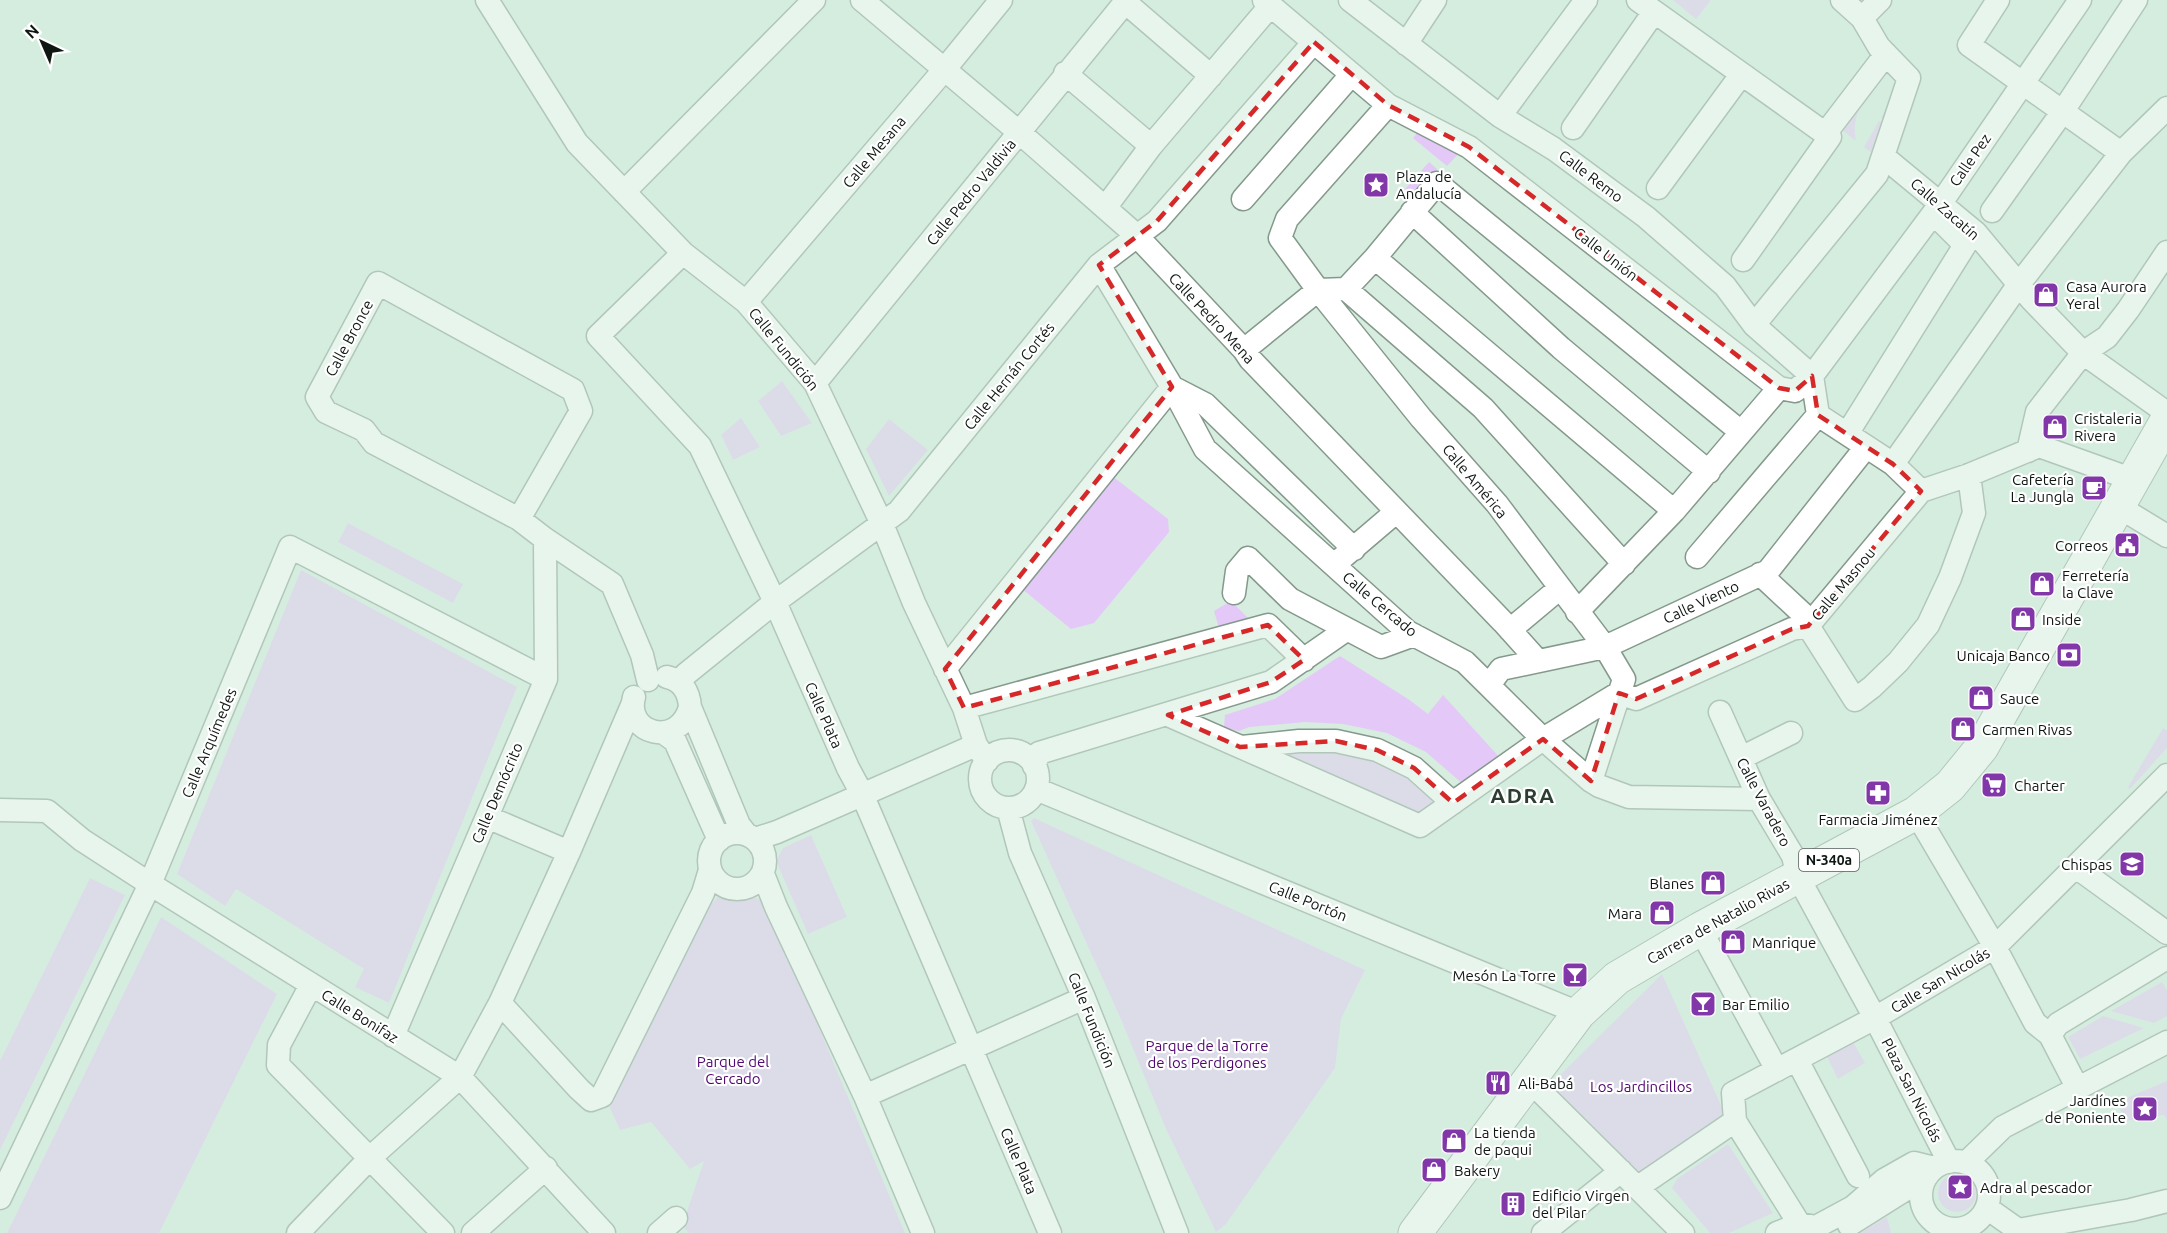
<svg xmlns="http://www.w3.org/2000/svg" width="2167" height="1233" font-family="Ubuntu,sans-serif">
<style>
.green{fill:#e4c8f7}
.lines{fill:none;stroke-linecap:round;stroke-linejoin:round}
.minor-casing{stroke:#84998c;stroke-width:25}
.highway-casing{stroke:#84998c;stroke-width:35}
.minor{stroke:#fff;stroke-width:22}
.highway{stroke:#fff;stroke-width:33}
.marked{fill:none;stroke:#d62828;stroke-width:4.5;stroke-dasharray:12 8;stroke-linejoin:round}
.labels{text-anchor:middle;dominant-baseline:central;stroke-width:4.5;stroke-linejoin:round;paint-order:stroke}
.shield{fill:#fff;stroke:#575d59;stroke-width:1.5}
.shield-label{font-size:14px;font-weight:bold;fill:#0f1712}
.street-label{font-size:15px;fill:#0f1712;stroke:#fff}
.poi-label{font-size:15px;fill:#0f1712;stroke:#fff;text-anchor:start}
.park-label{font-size:15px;fill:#50076f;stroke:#fff}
.district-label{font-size:21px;font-weight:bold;letter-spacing:1.5px;fill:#2c3e34;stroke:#fff}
</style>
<rect width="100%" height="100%" fill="#d6eddf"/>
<path class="green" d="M1673 0H1711L1696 19Z
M1884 66C1888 68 1894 69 1898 72 1912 82 1894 110 1885 119L1881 117 1892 104 1900 82 1893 74 1882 75C1867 97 1850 113 1856 141L1837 126 1881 67Z
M1879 121 1882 122 1876 138 1877 146 1872 153 1864 147Z
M1418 132 1461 151 1447 166 1413 138Z
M1429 162 1437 169 1411 198 1399 196Z
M782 381 812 423 781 436 758 401Z
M741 418 760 447 733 460 721 435Z
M889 419 928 450 889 496 866 449Z
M1112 476 1168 519 1169 532 1094 623 1071 629 1021 588Z
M348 523 463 584 453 603 338 542Z
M301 570 517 687 389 1003 355 987 364 969 236 889 225 906 177 874Z
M1231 601 1251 621 1220 631 1214 611Z
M1340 656 1408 699 1428 714 1443 695 1500 758 1463 784 1426 752 1387 733 1343 724 1305 722 1249 727 1239 731 1224 728 1225 715 1275 699Z
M2163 728 2167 730V748L2130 789 2128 787Z
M1333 748 1374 759 1410 776 1438 801 1416 814 1266 752Z
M1034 818 1365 970 1341 1019 1335 1068 1226 1224 1216 1232 1166 1129 1120 1017 1031 821Z
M811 835 847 917 808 934 776 861 783 848Z
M90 878 125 895 0 1150V1061Z
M753 896 767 904 905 1233H689L682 1226 704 1161 690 1169 651 1122 620 1130 609 1106 705 910 718 897Z
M161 917 277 994 159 1233H7Z
M1662 974 1725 1114 1638 1179 1551 1084Z
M2162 982 2167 990V1016L2154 1023 2111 1011Z
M2103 1016 2144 1028 2080 1059 2068 1037Z
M1853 1042 1865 1063 1838 1079 1827 1057Z
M2167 1081V1120L2164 1115 2125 1121 2117 1102Z
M1728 1144 1773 1213 1729 1233H1710L1672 1188 1677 1179Z
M1938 1193a19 19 0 1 1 38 0a19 19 0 1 1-38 0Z
M1887 1217 1891 1233H1860Z"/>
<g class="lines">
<g class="minor-casing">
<path id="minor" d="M487 0 577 143 683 253 746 302 815 383 882 524 914 603 964 708 976 745 987 761
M862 0 1020 133 1136 235 1244 350 1250 359 1503 622 1538 661
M1264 0 1388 105 1469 147 1779 388 1795 391 1812 376 1818 415 1893 464 1921 491
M1350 0 1500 116 1554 149 1646 217 1725 286 1754 325 1812 376 1941 203 2080 0
M1638 0 1830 137 1743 260
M1998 0 1969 45 2121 153
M1125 2 1211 76
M1862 18 1880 0
M1406 44 1435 0
M1065 73 1151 146
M1388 105 1287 219 1280 238 1318 290 1421 418 1497 504 1605 647 1624 679 1591 781
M1500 116 1586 0
M1573 128 1654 12
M1825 134 1886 54
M1884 157 1976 233 2031 299 2083 353 2167 413
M1658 188 1741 75
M624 192 814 0
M1243 199 1351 75
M1105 208 1151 146 1271 5
M1992 211 2063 111 2136 0
M1412 212 1561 348 1709 472
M683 253 598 336 700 446 775 602 848 768 862 794 1050 1233
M1375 258 1674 511
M1099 265 1172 387 1205 404 1354 549
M1346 289 1483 408 1624 564
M746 302 944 70 1001 0
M1754 325 1877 174 1909 78 1879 47 1862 18 1842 0
M1244 350 1318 290 1346 289 1375 258 1437 183 1741 432
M815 383 1127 0
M1847 434 1965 245 1939 219
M2028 451 2037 412 2083 353 2107 337 2128 310 2167 252
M1893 464 2019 284 2121 153 2167 108
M2119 507 2167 536
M519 519 581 411 573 390 378 283 317 397 326 412 364 430 374 443 519 519 545 539 612 584 642 655 648 680
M1697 557 1818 415
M1342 558 1396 512
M1760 574 1804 615 1808 626 1855 700 1872 687 1898 662 1928 625 1950 578 1974 513 1969 475
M1234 593 1237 571 1248 558 1290 599 1381 647 1414 635
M1577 612 1674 511 1779 388
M1510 630 1560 588
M945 669 1172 387 1205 449 1408 632 1465 662 1543 739 1591 781 1599 786 1629 797 1759 799
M667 677C682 680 689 692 690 707L739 825 746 834
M680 682 686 674 775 602 899 511 1099 265 1157 221 1314 42
M1489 685 1501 669 1605 647 1768 571 1866 447
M634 697C624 734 679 749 690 707
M964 708 1268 625 1304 660
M1720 712 1759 799 1793 856 1798 877 1875 1018 1949 1162
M1168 715 1420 826 1543 739 1619 693 1636 699 1792 629 1808 626 1921 491 1969 475 2039 446 2134 480
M664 733 675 741 719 840
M1242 747 1299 741H1336L1377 750 1414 768 1453 803
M980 779a29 29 0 1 1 58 0a29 29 0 1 1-58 0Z
M1741 758 1791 733
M1034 766 1039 753 1271 682 1346 630
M1036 789 1579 1013
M1008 808 1020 853 1084 998 1177 1233
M0 810 47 811 82 840 150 884 460 1077 604 1233
M1916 813 1995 947 2035 1023 2050 1035 2078 1089
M487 817 569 852
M709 861a28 28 0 1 1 56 0a28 28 0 1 1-56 0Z
M755 839 777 832 976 745
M2076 867 2167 933
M763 874 776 907 865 1096 923 1233
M1700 929 1777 1070
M311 985 279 1045 278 1065 443 1233
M500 1003 579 1089 591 1100 602 1096 703 893 710 870
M2050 1035 2058 1024 2167 958
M393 1036 546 679 545 539
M1797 1060 1858 1176
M1529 1080 1683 1233
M865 1096 1084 998
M1921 1195a34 34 0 1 1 68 0a34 34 0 1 1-68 0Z
M1966 1163 2003 1127 2167 1042
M1638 1187 1735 1121
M0 1198 150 884 290 547 546 679
M1987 1208 2018 1230 2131 1210 2167 1201
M1849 1225 1927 1176
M298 1233 371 1157 460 1077 500 1003 569 852 633 703
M473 1233 546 1168
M659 1233 676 1218
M1543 1233 1621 1171
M1777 1233 1800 1224 1816 1227 1853 1207 1884 1180 1914 1163 1934 1168
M1805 1233 1735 1121 1733 1093 1875 1018 1995 947 2167 775"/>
</g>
<g class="highway-casing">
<path id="highway" d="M1415 1233 1579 1013 1617 978 1700 929 1916 813 1950 786 1982 747 2167 420"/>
</g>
<use href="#minor" class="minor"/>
<use href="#highway" class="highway"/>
</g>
<path d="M0 0H2167V1233H0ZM1314 42 1388 105 1469 147 1779 388 1795 391 1812 376 1818 415 1893 464 1921 491 1808 626 1792 629 1636 699 1619 693 1591 781 1543 739 1453 803 1414 768 1377 750 1336 741 1240 747 1168 715 1271 682 1304 660 1268 625 964 708 945 669 1172 387 1099 265 1157 221Z" fill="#d6eddf" fill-opacity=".55" fill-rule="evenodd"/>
<path class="marked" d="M1314 42 1388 105 1469 147 1779 388 1795 391 1812 376 1818 415 1893 464 1921 491 1808 626 1792 629 1636 699 1619 693 1591 781 1543 739 1453 803 1414 768 1377 750 1336 741 1240 747 1168 715 1271 682 1304 660 1268 625 964 708 945 669 1172 387 1099 265 1157 221Z"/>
<defs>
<g id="sight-square" transform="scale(1.35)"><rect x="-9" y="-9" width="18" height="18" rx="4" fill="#8137a8" stroke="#fff"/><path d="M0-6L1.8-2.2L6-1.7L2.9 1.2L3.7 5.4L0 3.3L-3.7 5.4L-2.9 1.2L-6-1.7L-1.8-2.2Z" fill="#fff"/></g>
<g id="shop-square" transform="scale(1.35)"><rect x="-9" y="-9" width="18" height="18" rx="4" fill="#8137a8" stroke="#fff"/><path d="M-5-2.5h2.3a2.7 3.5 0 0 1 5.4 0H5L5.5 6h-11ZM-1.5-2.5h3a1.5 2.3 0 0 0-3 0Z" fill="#fff"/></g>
<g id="cafe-square" transform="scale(1.35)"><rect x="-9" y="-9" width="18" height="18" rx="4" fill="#8137a8" stroke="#fff"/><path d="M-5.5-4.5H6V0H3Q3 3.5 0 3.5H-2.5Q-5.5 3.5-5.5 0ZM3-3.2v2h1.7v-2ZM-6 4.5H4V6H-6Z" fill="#fff"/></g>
<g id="civic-square" transform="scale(1.35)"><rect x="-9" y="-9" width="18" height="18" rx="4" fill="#8137a8" stroke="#fff"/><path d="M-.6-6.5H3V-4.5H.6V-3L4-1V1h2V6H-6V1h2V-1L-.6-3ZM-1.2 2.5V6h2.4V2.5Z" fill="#fff"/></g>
<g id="bank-square" transform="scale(1.35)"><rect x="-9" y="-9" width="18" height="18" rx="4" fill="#8137a8" stroke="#fff"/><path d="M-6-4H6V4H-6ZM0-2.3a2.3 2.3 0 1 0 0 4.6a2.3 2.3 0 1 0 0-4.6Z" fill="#fff"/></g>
<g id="supermarket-square" transform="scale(1.35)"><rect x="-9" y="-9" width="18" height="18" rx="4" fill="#8137a8" stroke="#fff"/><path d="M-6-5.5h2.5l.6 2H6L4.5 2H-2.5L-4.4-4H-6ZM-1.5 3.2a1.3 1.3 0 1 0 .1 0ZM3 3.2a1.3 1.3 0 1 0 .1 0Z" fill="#fff"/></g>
<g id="pharmacy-square" transform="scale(1.35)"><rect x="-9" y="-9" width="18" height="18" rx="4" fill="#8137a8" stroke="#fff"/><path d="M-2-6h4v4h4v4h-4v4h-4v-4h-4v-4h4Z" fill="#fff"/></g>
<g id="school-square" transform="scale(1.35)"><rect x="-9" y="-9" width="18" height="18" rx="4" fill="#8137a8" stroke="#fff"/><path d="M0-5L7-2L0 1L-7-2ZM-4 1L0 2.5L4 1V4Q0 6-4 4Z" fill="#fff"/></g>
<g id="bar-square" transform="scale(1.35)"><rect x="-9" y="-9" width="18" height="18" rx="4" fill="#8137a8" stroke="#fff"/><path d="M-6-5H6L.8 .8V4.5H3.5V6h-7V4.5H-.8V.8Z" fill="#fff"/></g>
<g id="restaurant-square" transform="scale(1.35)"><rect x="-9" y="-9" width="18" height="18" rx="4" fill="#8137a8" stroke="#fff"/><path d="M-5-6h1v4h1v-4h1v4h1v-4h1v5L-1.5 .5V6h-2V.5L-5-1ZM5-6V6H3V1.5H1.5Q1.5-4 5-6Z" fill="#fff"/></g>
<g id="building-square" transform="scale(1.35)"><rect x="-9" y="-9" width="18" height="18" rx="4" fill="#8137a8" stroke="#fff"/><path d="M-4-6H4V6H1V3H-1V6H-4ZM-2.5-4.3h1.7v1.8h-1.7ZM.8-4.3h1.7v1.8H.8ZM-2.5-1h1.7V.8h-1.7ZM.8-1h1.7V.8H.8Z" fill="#fff"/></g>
</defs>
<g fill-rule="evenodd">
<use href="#sight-square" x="1376" y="185"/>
<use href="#shop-square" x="2046" y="295"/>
<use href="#shop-square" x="2055" y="427"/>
<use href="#cafe-square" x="2094" y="488"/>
<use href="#civic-square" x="2127" y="545"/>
<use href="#shop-square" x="2042" y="584"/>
<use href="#shop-square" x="2023" y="619"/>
<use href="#bank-square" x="2069" y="655"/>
<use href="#shop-square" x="1981" y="698"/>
<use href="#shop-square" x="1963" y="729"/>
<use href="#supermarket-square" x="1994" y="785"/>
<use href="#pharmacy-square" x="1878" y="793"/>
<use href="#school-square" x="2132" y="864"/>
<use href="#shop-square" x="1713" y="883"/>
<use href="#shop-square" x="1662" y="913"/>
<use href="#shop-square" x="1733" y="942"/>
<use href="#bar-square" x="1575" y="975"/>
<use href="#bar-square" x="1703" y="1004"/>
<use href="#restaurant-square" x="1498" y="1083"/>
<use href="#sight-square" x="2145" y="1109"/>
<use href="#shop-square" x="1454" y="1141"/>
<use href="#shop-square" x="1434" y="1170"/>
<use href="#sight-square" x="1960" y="1187"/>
<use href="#building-square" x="1513" y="1204"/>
</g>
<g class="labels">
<rect class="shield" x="1799" y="849" width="60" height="22" rx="4.5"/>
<g class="shield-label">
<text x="1829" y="860">N-340a</text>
</g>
<g class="street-label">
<text transform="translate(874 152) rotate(-50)">Calle Mesana</text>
<text transform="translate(1970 160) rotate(-55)">Calle Pez</text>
<text transform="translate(1591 176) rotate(37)">Calle Remo</text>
<text transform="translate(971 192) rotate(-51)">Calle Pedro Valdivia</text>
<text transform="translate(1945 209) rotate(41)">Calle Zacatín</text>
<text transform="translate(1606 254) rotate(38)">Calle Unión</text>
<text transform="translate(1212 318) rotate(47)">Calle Pedro Mena</text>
<text transform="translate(349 338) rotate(-62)">Calle Bronce</text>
<text transform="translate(784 349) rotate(51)">Calle Fundición</text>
<text transform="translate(1009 376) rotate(-51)">Calle Hernán Cortés</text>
<text transform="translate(1475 481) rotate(50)">Calle América</text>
<text transform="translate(1843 584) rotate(-50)">Calle Masnou</text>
<text transform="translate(1701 602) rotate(-25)">Calle Viento</text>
<text transform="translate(1380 604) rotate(40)">Calle Cercado</text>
<text transform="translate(824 715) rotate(66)">Calle Plata</text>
<text transform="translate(209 743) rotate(-67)">Calle Arquímedes</text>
<text transform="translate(497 793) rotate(-67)">Calle Demócrito</text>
<text transform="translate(1764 802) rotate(62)">Calle Varadero</text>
<text transform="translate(1308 901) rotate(22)">Calle Portón</text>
<text transform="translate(1718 921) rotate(-29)">Carrera de Natalio Rivas</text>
<text transform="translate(1940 980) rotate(-31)">Calle San Nicolás</text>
<text transform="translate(360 1016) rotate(32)">Calle Bonifaz</text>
<text transform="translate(1092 1020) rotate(68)">Calle Fundición</text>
<text transform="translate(1912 1090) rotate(63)">Plaza San Nicolás</text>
<text transform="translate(1019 1161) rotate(67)">Calle Plata</text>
</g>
<g class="poi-label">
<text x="1396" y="176">Plaza de<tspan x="1396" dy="17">Andalucía</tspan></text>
<text x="2066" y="286">Casa Aurora<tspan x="2066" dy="17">Yeral</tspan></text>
<text x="2074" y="418">Cristaleria<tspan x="2074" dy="17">Rivera</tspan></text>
<text x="2074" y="479" text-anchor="end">Cafetería<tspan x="2074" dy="17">La Jungla</tspan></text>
<text x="2108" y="545" text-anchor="end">Correos</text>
<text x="2062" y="575">Ferretería<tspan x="2062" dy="17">la Clave</tspan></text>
<text x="2042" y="619">Inside</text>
<text x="2050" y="655" text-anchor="end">Unicaja Banco</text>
<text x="2000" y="698">Sauce</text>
<text x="1982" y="729">Carmen Rivas</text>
<text x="2014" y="785">Charter</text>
<text x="1878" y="819" text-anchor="middle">Farmacia Jiménez</text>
<text x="2112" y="864" text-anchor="end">Chispas</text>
<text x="1694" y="883" text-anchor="end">Blanes</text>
<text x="1642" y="913" text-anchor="end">Mara</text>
<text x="1752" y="942">Manrique</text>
<text x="1556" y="975" text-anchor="end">Mesón La Torre</text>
<text x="1722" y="1004">Bar Emilio</text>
<text x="1518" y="1083">Ali-Babá</text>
<text x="2126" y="1100" text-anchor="end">Jardínes<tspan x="2126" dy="17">de Poniente</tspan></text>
<text x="1474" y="1132">La tienda<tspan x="1474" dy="17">de paqui</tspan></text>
<text x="1454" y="1170">Bakery</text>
<text x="1980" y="1187">Adra al pescador</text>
<text x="1532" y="1195">Edificio Virgen<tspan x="1532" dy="17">del Pilar</tspan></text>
</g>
<g class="park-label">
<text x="1207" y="1045">Parque de la Torre<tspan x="1207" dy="17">de los Perdigones</tspan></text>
<text x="733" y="1061">Parque del<tspan x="733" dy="17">Cercado</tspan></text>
<text x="1641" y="1086">Los Jardincillos</text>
</g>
<g class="district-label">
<text x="1523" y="795">ADRA</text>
</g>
</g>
<g transform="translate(42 42) rotate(316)" stroke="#ffffff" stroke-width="4.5" paint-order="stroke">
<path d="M0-4.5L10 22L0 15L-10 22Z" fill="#0f1712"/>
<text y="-9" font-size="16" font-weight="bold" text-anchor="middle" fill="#0f1712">N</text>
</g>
</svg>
